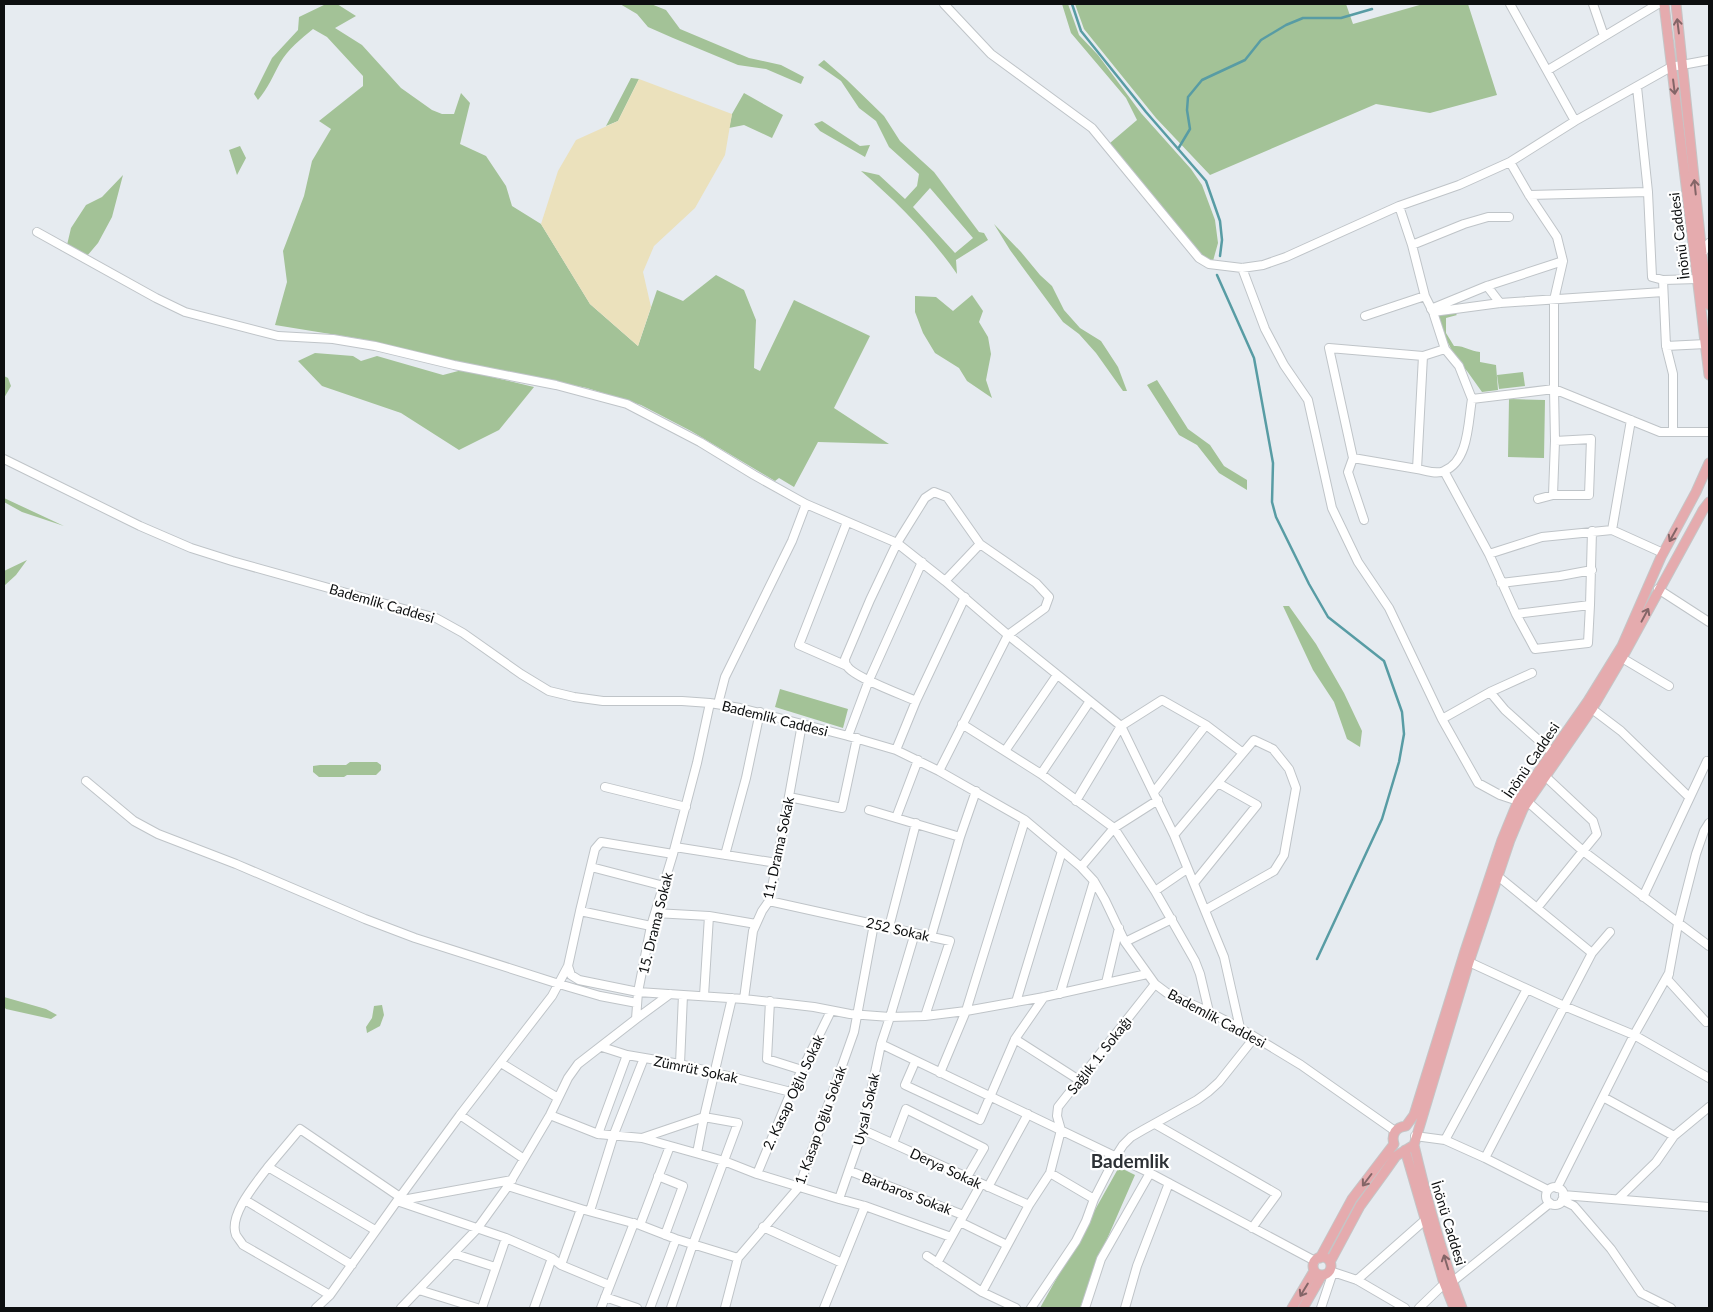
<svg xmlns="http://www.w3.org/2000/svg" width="1713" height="1312" font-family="Lato,sans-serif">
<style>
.green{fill:#a3c297;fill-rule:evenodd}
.sand{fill:#ebe1bc}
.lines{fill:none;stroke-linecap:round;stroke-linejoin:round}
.stream{stroke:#589ca4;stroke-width:2.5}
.minor-casing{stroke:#bfc4c8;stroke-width:10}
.major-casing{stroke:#c5c5c6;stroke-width:11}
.minor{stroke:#fff;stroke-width:8}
.major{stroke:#e5abae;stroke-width:9}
.oneway{stroke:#846567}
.labels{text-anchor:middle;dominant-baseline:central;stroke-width:4.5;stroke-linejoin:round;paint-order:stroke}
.street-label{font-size:14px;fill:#0d0f10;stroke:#fff}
.district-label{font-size:19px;font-weight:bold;fill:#2d3135;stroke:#fff}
</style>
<rect width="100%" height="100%" fill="#e6ebf0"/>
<path class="green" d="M326 4H337L356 16 335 28 362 45 401 88 432 110 442 114H454L461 93 470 103 460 144 486 156 506 186 512 206 541 224 590 304 638 346 657 290 683 301 716 275 744 290 756 320 754 368 760 371 794 300 870 336 834 408 889 444 818 442 794 487 779 478 775 481 691 431 641 405 587 388 471 365 361 339 275 325 287 282 283 251 304 196 312 161 331 129 319 121 363 86V76L327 37 313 29C301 39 288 49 280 63 273 76 268 88 258 100L254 94 272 58 298 30 299 17Z
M620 4H651L666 10 680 29 749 58 781 65 804 77 801 84 766 69 738 65 673 38 648 27 637 14Z
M1062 4H1068L1079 35 1098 55 1141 113 1191 169 1202 185 1215 220 1218 243 1213 261 1203 256 1143 188 1110 143 1137 120 1126 98 1071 33Z
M1075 4H1346L1353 24 1423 4H1468L1497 95 1430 113 1376 104 1210 175 1156 118 1084 29Z
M824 60 847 80 884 116 900 141 934 172 979 232 984 233 988 240 956 260 957 274C930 235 897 202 861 171L879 175 905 199 917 186 919 174 889 147 876 121 859 108 841 81 818 65ZM930 188 973 238 955 253 913 207Z
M631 78 639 79 618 121 606 126Z
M744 93 783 115 772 138 744 125 729 128 732 114Z
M822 121 860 146 870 145 865 157 820 131 814 124Z
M240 146 246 158 237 175 229 150Z
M123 175 112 217 98 243 87 256 67 245 71 228 86 205 102 197Z
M994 224 1021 252 1040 275 1052 286 1064 310 1080 328 1101 341 1118 367 1127 391H1123L1096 353 1079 334 1063 322 1010 250Z
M972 295 983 311 979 322 988 337 991 354 986 380 992 398 967 381 959 368 935 353 923 333 915 312V296L936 297 953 311Z
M1439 313H1455L1457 315 1446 318V333L1454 346C1463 345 1470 351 1480 352V362L1496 365 1498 390 1482 392 1467 371 1452 355C1452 341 1436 335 1439 313Z
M315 353 353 356 361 361 377 356 443 375 462 370 534 387 499 430 459 450 401 413 322 386 298 361Z
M1523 372 1525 386 1499 389 1497 375Z
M4 376 8 378 11 386 4 398Z
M1157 380 1188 429 1210 445 1224 466 1247 480V490L1219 473 1197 445 1179 435 1147 385Z
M1509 399 1545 400 1544 458 1508 457Z
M4 498 64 526 22 512 4 502Z
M27 560 16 575 4 586V571Z
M1283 606H1289L1316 644 1344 693 1362 731 1360 747 1347 739 1334 702 1313 670Z
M780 689 848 709 843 728 775 707Z
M350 762H377L381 765V770L376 775H347L344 777H319L313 772V766L320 765H346Z
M4 997 46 1009 57 1015 51 1019 6 1009 4 1007Z
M382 1005 384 1015 380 1026 367 1033 366 1027 372 1018 374 1006Z
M1119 1167 1135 1175 1097 1262 1080 1308H1040Z"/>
<path class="sand" d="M639 79 732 114 725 155 695 208 654 246 643 272 651 307 638 346 590 304 541 224 558 171 576 140 618 121Z"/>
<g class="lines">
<path class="stream" d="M1072 4 1081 31 1146 112 1206 181 1220 221 1222 240 1220 256
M1178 149 1190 129 1187 110 1188 97 1202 80 1245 60 1261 40 1286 25 1303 18H1341L1372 9
M1217 275 1254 358 1273 463 1272 502 1276 517 1309 584 1328 617 1384 661 1402 712 1404 734 1399 762 1382 819 1317 959"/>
<g class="minor-casing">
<path id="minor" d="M944 4 991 54 1092 128 1199 258 1209 264 1242 268 1263 265 1286 257 1399 206 1459 185 1510 162 1575 121 1671 67 1709 60
M1510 4 1575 121
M1593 4 1604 36
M1548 70 1658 4
M1637 87 1648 192 1652 277 1663 280 1666 346 1673 374V432
M1510 162 1529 195 1557 237 1563 261 1554 300V389L1660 432H1709
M1529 195 1648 192
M1399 206 1412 245 1425 296 1433 312 1445 349 1459 366 1472 399 1554 389 1555 441 1553 495
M37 232 156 298 185 312 278 336 333 339 375 346 454 365 556 385 627 404 700 442 754 475 806 504 897 543 945 581 1008 635 1121 726 1174 835 1224 957 1240 1028
M1412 245 1464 224 1488 217H1509
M1702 254 1709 243
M1242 268 1265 329 1284 365 1308 400 1332 508 1358 562 1389 608 1442 719 1478 783 1500 795 1518 801
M1663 280 1698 279
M1487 286 1500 303
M1431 309 1487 286 1563 261
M1433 312 1500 303 1663 292
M1365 316 1425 296
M1666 346 1706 344
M1423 356 1417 469C1425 470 1436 475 1444 471 1469 461 1468 422 1472 399
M1353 458 1348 472 1364 520
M4 459 140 526 191 548 232 561 436 618 463 633 521 674 549 691 574 697 603 701H682L710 703 740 708 848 736 896 750 939 771 1025 820 1081 867 1094 881 1105 900 1125 942 1155 984 1167 993 1209 1012 1240 1028 1301 1065 1395 1131
M1417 469 1353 458 1329 348 1423 356 1445 349
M1444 471 1489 554 1516 614 1590 605
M1538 499 1553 495H1589L1591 439 1555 441
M1612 530 1631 420
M1489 554 1542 537 1612 530 1663 553
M945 581 980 544
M1501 583 1560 576 1592 570
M1658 589 1709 622
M1516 614 1535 649 1588 643 1590 605 1592 531
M1622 658 1669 686
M847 666 799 645 847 522
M1490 692 1505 710 1553 753
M916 701C903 695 853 677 847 666 845 664 845 661 845 659L870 600 897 543 925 498 934 492 947 497 980 544 1036 583 1049 597 1045 608 1008 635 939 771
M718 704 725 677 792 541 806 504
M1592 709 1621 731 1689 797
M1442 719 1490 692 1532 673
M962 724 1041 774 1114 828 1155 891 1195 961 1200 974 1209 1012
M848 736 869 680 922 562
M896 750 916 701 965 597
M1005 751 1057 675
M1041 774 1090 701
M86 781 134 821 158 834 236 864 365 919 415 938 559 984 600 996 637 1003
M605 787 686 807
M1154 792 1206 725
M789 797 842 808 857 738
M1076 801 1121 726 1162 700 1206 725 1243 753
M1528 802 1583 851 1597 834 1593 821 1546 777
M869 810 960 837
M896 818 918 760
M1174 835 1254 740 1273 749 1289 769 1296 788 1284 855 1274 871 1205 910
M675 847 777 863
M725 855 746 778 760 712
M591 867 664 886
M1081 867 1114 828 1158 800
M1499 877 1592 953
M1194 883 1257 805 1218 783
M1155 891 1187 869
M1643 897 1707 761 1709 763
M769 901 950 941 925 1016
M1537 908 1583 851 1709 946
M580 911 568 966 571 975 579 980 638 992 744 999 814 1007 850 1014 890 1017 925 1016 966 1011 1044 997 1147 974
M655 913 709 916 756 924
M651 926 580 911 595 849 601 842 673 854
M889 927 916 823
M931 937 960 837 976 791
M1125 942 1172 919
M1469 962 1564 1006 1634 1035 1709 1078
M1669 974 1667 979 1706 1022
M1106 983 1119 928
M1060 994 1094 881
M704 996 709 916
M744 999 753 931 762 911 769 901 777 863 802 724
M770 1001 767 1059 802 1070
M1016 1002 1062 851
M636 1019 670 994
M1015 1039 1079 1080
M881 1044 1150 1173 1315 1261
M602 1047 627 1055 680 1064 791 1092
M915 1062 905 1085 980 1120 1015 1039 1044 997
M501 1063 558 1098
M680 1064 683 995
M940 1073 966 1011 1025 820
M1603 1097 1674 1136
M460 1115 552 996 568 966
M550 1115 598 1134 642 1138 724 1161 757 1174 839 1199 865 1206 951 1237
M1155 1124 1277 1194 1252 1228
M863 1130 1029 1205
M1061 1130 1057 1116 1058 1107 1155 984
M598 1134 627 1055
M1415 1136 1445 1140 1485 1158 1548 1190
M642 1138 704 1117 738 1123 693 1244 671 1308
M1445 1140 1527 989
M893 1143 906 1109 984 1148 967 1177
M697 1153 704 1117 732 998
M1485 1158 1592 953 1610 932
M524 1159 460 1115 397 1201 506 1238 552 1258 561 1265 609 1285
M268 1167 300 1129 400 1197
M850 1171 963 1215
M1050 1173 1094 1199
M757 1174 791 1092 831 1011
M658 1176 683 1186 665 1235
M508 1186 581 1209 640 1225 676 1239 738 1258
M988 1187 1028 1114
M1546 1196a9 9 0 1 1 18 0a9 9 0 1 1-18 0Z
M1557 1188 1634 1035 1669 973 1678 924 1696 854 1704 831 1709 823
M1563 1195 1709 1207
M1619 1198 1656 1162 1674 1136 1709 1107
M839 1199 863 1130 881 1044 890 1017 915 933
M245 1200 352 1265
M1562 1200 1574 1206 1611 1249 1641 1293 1671 1308
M590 1211 614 1134 644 1058
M960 1222 1007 1245
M640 1225 670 1146
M763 1227 842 1263
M455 1254 495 1267
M927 1256 982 1292 1016 1308
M937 1263 981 1184
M561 1265 581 1209
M1330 1271 1357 1280 1405 1308
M1357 1280 1425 1220
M1452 1282 1550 1203
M419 1290 477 1308
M982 1292 1029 1205 1050 1173 1061 1130
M330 1295 243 1245C241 1242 238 1238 236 1235 228 1215 257 1182 268 1167L375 1230
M605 1297 637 1308
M316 1308 330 1295 397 1201 512 1180
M401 1308 477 1229 508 1186 550 1115 568 1078 578 1064 636 1019 638 992 651 926 673 854 697 763 710 703
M482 1308 506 1238
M534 1308 552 1258
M601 1308 634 1223
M650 1308 676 1239
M725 1308 738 1258 799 1187 854 1032 874 924
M824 1308 865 1206
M1031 1308 1076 1241 1086 1221 1094 1199 1116 1156 1123 1145 1131 1137 1143 1130 1197 1100 1208 1092 1219 1082 1254 1038
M1085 1308 1101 1259 1150 1173
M1125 1308 1137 1266 1169 1183
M1321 1308 1333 1272
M1419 1308 1444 1284"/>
</g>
<g class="major-casing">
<path id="major" d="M1664 4 1709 375
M1676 4 1702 254 1709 305
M1414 1145C1427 1200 1442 1255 1462 1308
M1405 1150 1443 1280 1454 1308
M1313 1266a9 9 0 1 1 18 0a9 9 0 1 1-18 0Z
M1320 1258 1352 1199 1394 1144C1391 1134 1396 1127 1406 1126L1414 1115 1465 951 1502 840 1518 801 1588 701 1622 646 1661 557 1696 492 1709 463
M1330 1262 1360 1206 1384 1173 1396 1156 1414 1145 1469 962 1510 840 1523 809 1592 709 1622 658 1703 510 1709 502
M1292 1308 1314 1271
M1303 1308 1322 1275"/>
</g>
<use href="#minor" class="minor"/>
<use href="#major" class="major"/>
</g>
<defs><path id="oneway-shaft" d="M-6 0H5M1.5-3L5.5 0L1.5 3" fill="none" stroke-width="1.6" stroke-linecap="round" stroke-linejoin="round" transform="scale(1.25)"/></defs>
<g class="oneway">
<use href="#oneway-shaft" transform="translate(1678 26) rotate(-97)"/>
<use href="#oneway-shaft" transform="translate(1674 87) rotate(83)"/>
<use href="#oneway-shaft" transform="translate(1695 187) rotate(-96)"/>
<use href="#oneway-shaft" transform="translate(1673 535) rotate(119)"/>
<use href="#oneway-shaft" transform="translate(1645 615) rotate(-62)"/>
<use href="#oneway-shaft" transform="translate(1367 1180) rotate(127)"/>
<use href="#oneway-shaft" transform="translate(1446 1262) rotate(-107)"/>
<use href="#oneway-shaft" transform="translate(1304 1290) rotate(121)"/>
</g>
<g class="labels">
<g class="street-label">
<text transform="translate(1679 236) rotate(-97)">İnönü Caddesi</text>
<text transform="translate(382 603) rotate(16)">Bademlik Caddesi</text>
<text transform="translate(775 718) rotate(14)">Bademlik Caddesi</text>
<text transform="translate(1531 760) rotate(-56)">İnönü Caddesi</text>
<text transform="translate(778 848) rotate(-78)">11. Drama Sokak</text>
<text transform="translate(655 923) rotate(-76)">15. Drama Sokak</text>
<text transform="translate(898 929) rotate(13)">252 Sokak</text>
<text transform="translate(1217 1018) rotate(28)">Bademlik Caddesi</text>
<text transform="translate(1099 1055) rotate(-52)">Sağlık 1. Sokağı</text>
<text transform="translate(696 1069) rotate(12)">Zümrüt Sokak</text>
<text transform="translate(793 1092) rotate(-65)">2. Kasap Oğlu Sokak</text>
<text transform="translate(866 1109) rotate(-77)">Uysal Sokak</text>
<text transform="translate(820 1125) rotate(-70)">1. Kasap Oğlu Sokak</text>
<text transform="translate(946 1168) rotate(25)">Derya Sokak</text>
<text transform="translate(907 1193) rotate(21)">Barbaros Sokak</text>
<text transform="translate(1449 1223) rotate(73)">İnönü Caddesi</text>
</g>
<g class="district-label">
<text x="1130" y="1160">Bademlik</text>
</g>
</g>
<rect width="1713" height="1312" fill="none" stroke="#0d0f10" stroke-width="10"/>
</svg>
